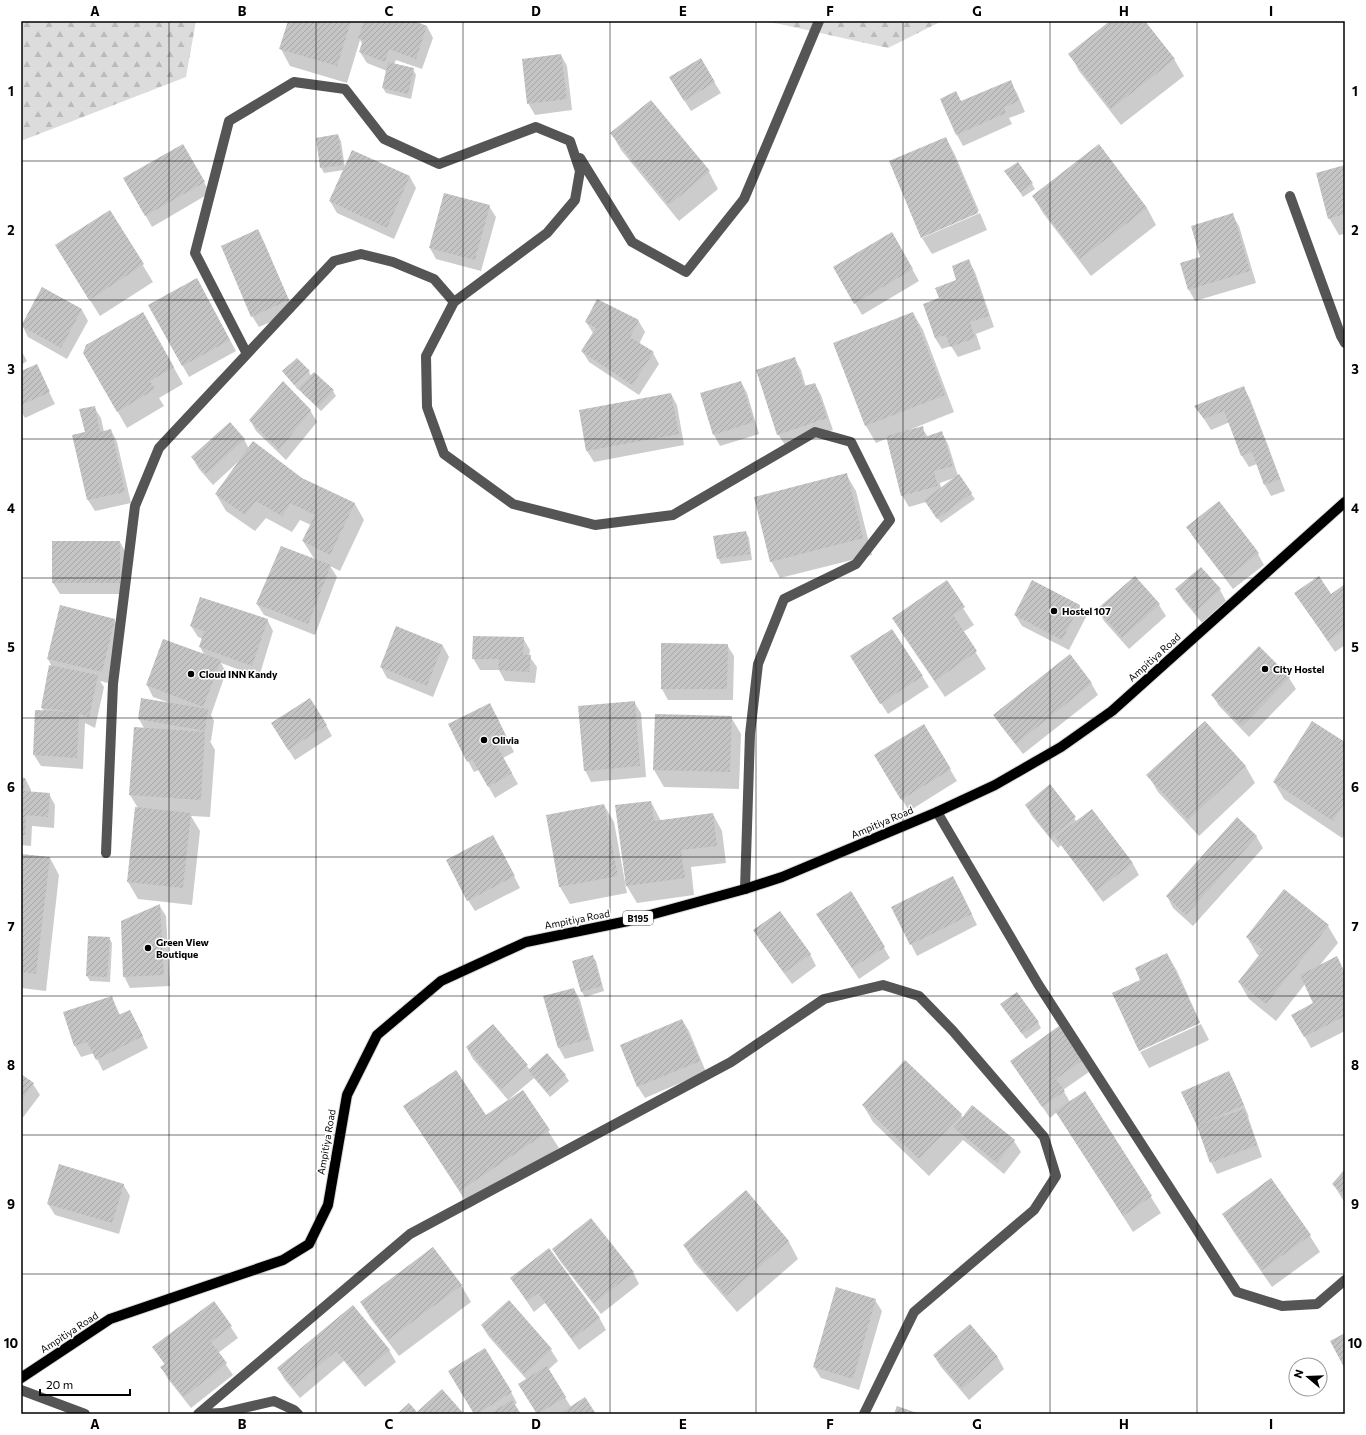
<svg xmlns="http://www.w3.org/2000/svg" width="1366" height="1435" font-family="Commissioner,sans-serif">
<style>
.forest{fill:url(#forest-firs)}
.shadow{fill:#0003;fill-rule:evenodd}
.building{fill:url(#building-hatch)}
.lines{fill:none;stroke-linecap:round;stroke-linejoin:round}
.major-casing{stroke:#dbdbdb;stroke-width:12}
.minor{stroke:#555;stroke-width:10}
.major{stroke:#000;stroke-width:10}
.grid{fill:none;stroke:#000;stroke-width:1;stroke-opacity:0.55}
.poi-dot{fill:#000;stroke:#fff;stroke-width:1.5}
.labels{text-anchor:middle;dominant-baseline:central;stroke-width:3;stroke-linejoin:round;paint-order:stroke}
.shield{fill:#fff;stroke:#4c4c4c;stroke-width:1}
.shield-label{font-size:9px;font-weight:bold;fill:#000}
.poi-label{font-size:10px;font-weight:bold;fill:#000;stroke:#fff;text-anchor:start}
.street-label{font-size:10px;fill:#000;stroke:#fff}
.neatline{fill:none;stroke:#000;stroke-width:1.5}
.grid-label{font-size:13px;text-anchor:middle;font-weight:bold;fill:#000}
</style>
<defs>
<pattern id="forest-firs" width="22" height="20" patternUnits="userSpaceOnUse"><rect width="22" height="20" fill="#dcdcdc"/><path d="M5 1l3.5 6h-7zM16 11l3.5 6h-7z" fill="#bbb"/></pattern>
<pattern id="building-hatch" width="6" height="6" patternUnits="userSpaceOnUse"><rect width="6" height="6" fill="#c4c4c4"/><path d="M-1 1l2-2M0 6l6-6M5 7l2-2" fill="none" stroke="#a7a7a7"/></pattern>
</defs>
<rect width="100%" height="100%" fill="#fff"/>
<path class="forest" d="M21 21H196L186 77 21 141Z
M766 21H942L888 48Z"/>
<path class="shadow" d="M289 21H411L427 26 433 38 422 69 396 60 394 65 413 69 416 75 411 99 386 93 383 88 387 71 367 63 360 52 363 45 360 40 347 83 290 66 281 49Z
M1112 21H1144L1174 59 1184 76 1121 125 1079 71 1070 54Z
M561 55 567 66 572 110 535 115 528 103Z
M700 59 721 93 691 111 677 89Z
M1010 82 1017 93 1025 112 1009 118 1012 124 963 146 957 135 941 99 961 102Z
M612 134 709 172 718 189 679 221 621 150Z
M338 135 341 141 345 168 353 151 410 177 416 188 394 239 337 213 330 201 344 170 324 173 321 167Z
M946 138 955 155 979 211 922 236V238L890 162Z
M183 145 210 193 152 227 125 179Z
M1099 145 1147 208 1156 225 1091 276 1043 213 1033 196Z
M1345 166V234L1339 235 1329 218Z
M1009 176 1032 184 1035 189 1023 197Z
M489 206 496 217 481 271 436 259 430 248Z
M110 211 153 282 100 316 66 262Z
M980 213 987 230 932 254 922 238Z
M1232 214 1239 226 1256 283 1195 301 1189 290 1181 263 1201 257Z
M258 230 264 242 294 312 259 327 252 316Z
M892 234 919 281 862 315 835 268Z
M969 261 975 272 994 327 976 334 981 349 958 357 951 346 942 349 935 338 924 305 940 299 958 280Z
M43 288 82 310 88 321 67 359 28 337 22 325Z
M203 291 236 351 189 377 149 306Z
M143 313 183 384 159 398 164 406 127 428 84 353Z
M913 313 923 330 954 412 909 430V431L922 428 928 437 942 433 948 444 958 476 975 499 941 523 926 502 909 507 902 495 888 438 876 443 866 426 835 344ZM954 478 941 488 940 483Z
M638 320 645 332 639 344 653 353 659 364 639 395 589 362 582 351 593 333 586 322Z
M21 350 27 361 21 365Z
M794 358 801 370 806 387 815 384 821 395 833 430 785 445 778 434Z
M36 365 55 404 25 418 21 411V372Z
M284 371 309 372 311 376 333 391 336 396 321 411 303 394 299 388 298 390Z
M741 382 747 393 759 434 720 446 714 435Z
M1244 388 1250 399 1285 491 1271 496 1265 485 1257 464 1249 467 1242 456 1230 422 1211 430 1196 406Z
M671 394 677 405 684 445 594 462 587 451Z
M94 407 101 418 104 432 111 430 117 442 131 503 95 511 88 500 74 435 86 432Z
M310 410 317 422 286 460 256 431 250 420Z
M244 439 249 449 302 479 355 504 364 520 340 571 330 566 337 577 315 635 264 615 257 604 315 560 303 541 311 525 300 520 292 532 266 518 255 531 226 511 216 494 239 461 213 485 199 469 192 457Z
M846 474 856 491 872 555 780 578 771 561Z
M1187 527 1258 554 1264 565 1233 589 1194 538Z
M746 532 749 538 752 560 721 564 718 558Z
M53 542H120L126 553V594H60L53 583Z
M1201 568 1220 590 1226 601 1202 623 1183 600 1176 589Z
M946 582 974 625 963 632 986 669 945 697 903 635 893 618Z
M1345 585V645L1335 652 1295 593 1331 595Z
M1079 605 1086 617 1069 650 1022 626 1015 615Z
M1159 605 1166 616 1129 649 1104 621 1098 609Z
M114 619 121 631 108 683 100 681 104 687 95 728 85 723 83 769 41 766 34 755 36 711 44 712 42 708 52 667 48 659Z
M267 619 273 631 259 677 221 663 226 672 211 715 214 721 211 741H210L215 750 210 817 191 816 200 831 192 905 138 899 128 882 138 808 130 795 135 728H144L139 719 170 703 153 697 147 685 164 640 205 656 200 647 203 639 198 637 191 626Z
M523 638 530 650 529 656 537 667 535 683 505 681 499 670H480L473 658Z
M662 644 727 645 734 656 733 700H668L662 689Z
M443 646 449 657 433 697 387 678 381 667Z
M1259 648 1289 678 1296 689 1249 737 1219 706 1212 695Z
M1069 655 1091 683 1098 695 1023 754 1001 726 994 715Z
M858 668 922 676 929 687 888 714Z
M634 702 641 713 646 777 591 782 585 770Z
M496 715 514 752 503 758 518 784 495 798 479 770 474 772 468 761Z
M731 717 741 734 739 789 664 787 654 770Z
M1205 722 1246 767 1255 783 1199 836 1158 792 1148 775Z
M326 725 332 736 295 760 279 735Z
M924 726 957 781 909 811 876 755Z
M1345 743V834L1342 838 1284 799 1274 782Z
M21 778H25L31 790V793L49 794 55 805 54 828 32 826 31 846 21 845Z
M1050 785 1077 822 1092 810 1133 864 1139 875 1103 902 1061 845 1058 848 1032 816 1026 805Z
M651 802 661 821 713 814 722 831 726 863 691 867 694 895 637 903 625 883 627 893 570 904 560 887 547 816 604 805 614 822 625 882H626Z
M1256 836 1263 848 1193 926 1173 908 1167 896Z
M500 848 520 888 475 911 468 900Z
M21 855 50 858 59 875 46 991 21 988Z
M959 888 977 925 917 956 911 944Z
M851 892 890 958 859 979 824 925Z
M159 905 166 916 170 986 130 988 124 976Z
M1328 926 1338 943 1319 966 1345 974V1031L1311 1048 1293 1015 1315 1003 1305 984 1276 1021 1249 999 1239 982 1260 956 1257 954 1247 937Z
M755 931 810 954 816 966 792 984 761 942Z
M109 938 112 943 110 982 90 981 87 976Z
M1167 954 1177 971 1200 1022 1139 1051 1114 994 1142 981Z
M592 956 596 961 604 991 585 997 582 992 573 962Z
M574 989 580 1000 594 1051 565 1059 559 1048Z
M112 997 120 1015 136 1022 148 1048 103 1071 94 1053 81 1057 75 1046 64 1013Z
M1005 1010 1038 1022 1041 1028 1026 1039Z
M682 1020 689 1031 706 1072 645 1098 638 1087 622 1045Z
M1201 1024 1209 1040 1149 1068 1140 1052Z
M493 1025 530 1070 565 1075 569 1081 550 1097 534 1078 508 1100 473 1059 467 1048Z
M1011 1061H1082L1089 1072 1063 1090 1070 1102 1085 1092 1161 1213 1133 1232 1057 1112 1050 1118Z
M1229 1072 1235 1084 1249 1117H1248L1262 1157 1217 1174 1211 1162 1197 1126Z
M21 1075 33 1084 40 1095 21 1120Z
M523 1092 559 1148 470 1208 404 1106 486 1116Z
M863 1105 961 1115 963 1118 972 1107 1014 1141 1021 1152 1004 1174 963 1140 929 1176 873 1122Z
M1345 1171V1203L1333 1184Z
M1271 1179 1310 1236 1320 1252 1272 1287 1233 1231 1223 1214Z
M123 1184 130 1196 119 1234 55 1215 48 1204Z
M745 1191 789 1242 798 1259 737 1312 694 1262 684 1245Z
M549 1250 600 1319 606 1330 579 1350 545 1303 534 1312 511 1278Z
M553 1250 633 1272 639 1284 601 1314 560 1261Z
M461 1285 471 1302 399 1356 371 1319 361 1302Z
M875 1300 882 1311 859 1390 821 1378 814 1367Z
M214 1302 238 1338 218 1353 233 1375 191 1408 168 1379 162 1368 165 1365 153 1347Z
M509 1302 551 1350 558 1361 548 1370 571 1407 595 1414H537L526 1395 527 1380 489 1337 482 1326Z
M353 1306 389 1350 396 1362 365 1387 344 1361 300 1398 285 1380 278 1368Z
M970 1325 998 1358 1004 1369 969 1400 941 1367 934 1356Z
M511 1392 517 1403 514 1405 520 1414H475Z"/>
<path class="building" d="M288 21H351L337 66 279 49Z
M364 21H414L427 26 416 59 389 49 385 62 359 52 363 40 358 38Z
M1110 21H1145L1175 59 1111 109 1068 54Z
M561 54 567 99 527 104 522 59Z
M701 58 715 82 684 101 669 77Z
M388 62 414 68 408 94 382 88Z
M1011 80 1019 101 1004 107 1006 113 956 135 940 99 956 91 961 101Z
M651 100 710 171 669 205 610 133Z
M338 134 343 165 320 168 316 138Z
M946 137 978 213 921 238 889 161Z
M183 144 205 182 145 216 123 178Z
M1099 144 1147 208 1080 259 1032 196Z
M352 150 410 176 387 228 329 201Z
M1018 162 1033 183 1020 192 1004 171Z
M1345 165V214L1328 219 1316 173Z
M444 193 490 205 475 260 429 248Z
M110 210 144 264 89 300 55 245Z
M1233 213 1250 271 1188 290 1180 263 1200 257 1191 226Z
M258 229 289 300 251 317 221 246Z
M892 232 913 269 854 304 833 267Z
M969 259 989 316 970 322 975 338 950 347 946 335 935 338 923 304 939 298 935 288 956 280 952 266Z
M197 278 230 340 182 366 148 305Z
M42 287 82 309 61 348 21 326Z
M597 299 639 320 630 337 654 352 632 385 581 351 596 328 585 322Z
M143 312 174 367 150 381 155 389 117 412 83 353 86 345Z
M913 312 945 395 865 426 833 343Z
M795 357 804 386 815 383 827 418 777 435 756 370Z
M297 358 310 371 294 385 282 371Z
M37 364 50 392 21 405V371Z
M314 372 334 390 318 407 298 389Z
M283 381 311 410 279 450 249 420Z
M741 381 754 422 713 435 700 393Z
M1244 386 1280 479 1264 485 1252 452 1241 456 1224 411 1204 419 1194 406Z
M671 393 679 434 586 451 579 410Z
M95 406 100 432 111 429 125 492 87 500 72 435 85 432 79 409Z
M230 422 245 439 206 474 191 457Z
M923 426 925 437 942 431 953 466 934 471 938 486 901 496 886 436Z
M253 441 302 478 355 503 330 555 302 541 315 515 290 503 282 516 256 501 245 515 215 494Z
M847 473 863 538 770 562 754 497Z
M959 474 972 493 937 519 924 500Z
M1219 501 1259 553 1226 579 1186 527Z
M746 531 750 554 717 559 713 536Z
M52 541H120V583H52Z
M281 546 331 565 308 624 256 604Z
M1201 567 1221 589 1195 612 1175 589Z
M1135 576 1160 604 1122 638 1097 609Z
M1319 576 1331 594 1345 584V629L1328 641 1294 593Z
M947 580 965 607 953 615 977 651 935 681 892 618Z
M1032 580 1080 605 1062 640 1014 615Z
M200 597 268 619 252 666 199 647 204 631 190 626Z
M60 605 115 619 102 672 47 659Z
M396 626 443 645 427 686 380 667Z
M892 629 923 676 880 704 850 656Z
M473 636 524 637 523 655H531L529 672 498 670 499 659H472Z
M163 639 221 660 203 707 146 685Z
M661 643 728 644 727 689H661Z
M1259 646 1290 677 1242 726 1211 695Z
M1070 654 1092 683 1016 744 993 715Z
M49 665 98 675 89 718 79 713 77 758 33 755 35 710 75 712 41 708Z
M141 698 208 709 205 731 138 719Z
M310 698 327 725 288 750 271 723Z
M635 701 640 766 584 771 578 706Z
M490 703 508 740 497 746 512 773 488 787 472 759 467 762 448 724Z
M655 714 732 716 730 772 653 770Z
M1205 721 1246 766 1188 820 1146 775Z
M1312 721 1345 742V802L1333 821 1273 782Z
M924 724 951 769 901 800 874 755Z
M134 727 205 732 201 800 129 795Z
M21 777 25 778 24 791 50 793 48 817 26 815 25 835H21Z
M1050 784 1076 817 1051 838 1025 805Z
M651 801 654 821 713 813 717 846 681 850 685 878 626 886 615 805Z
M604 804 618 876 559 887 546 815Z
M135 807 191 813 183 888 127 882Z
M1092 809 1133 863 1096 891 1055 837Z
M1237 817 1257 836 1186 915 1166 896Z
M493 835 515 876 467 901 446 860Z
M21 854 50 857 36 974 21 972Z
M953 876 972 914 910 945 891 907Z
M1284 889 1329 925 1266 1004 1238 982 1263 950 1246 937Z
M851 891 885 947 852 968 816 914Z
M160 904 164 975 123 977 121 921Z
M780 911 811 954 784 973 753 930Z
M88 936 110 937 107 977 86 976Z
M1167 953 1200 1023 1139 1051 1112 993 1140 980 1135 968Z
M593 955 602 986 581 992 572 961Z
M1337 956 1345 973V1016L1304 1037 1291 1015 1313 1003 1300 975Z
M574 988 589 1039 558 1048 543 996Z
M1017 992 1039 1022 1022 1034 1000 1004Z
M112 996 118 1015 130 1010 143 1036 96 1060 87 1042 74 1046 63 1012Z
M682 1019 700 1061 637 1087 620 1045Z
M493 1024 528 1065 501 1089 466 1047Z
M1059 1026 1083 1060 1056 1079 1065 1091 1042 1107 1010 1061Z
M547 1053 566 1075 547 1092 528 1070Z
M905 1060 962 1114 919 1159 862 1105Z
M456 1070 486 1115 523 1090 550 1130 460 1191 403 1106Z
M1229 1071 1244 1105 1201 1124 1244 1109 1257 1145 1210 1163 1197 1126 1181 1092Z
M21 1074 34 1083 21 1101Z
M1085 1091 1152 1196 1123 1216 1055 1111Z
M972 1105 1015 1140 997 1163 954 1128Z
M59 1164 124 1184 112 1223 47 1204Z
M1345 1169V1196L1332 1184Z
M1271 1178 1311 1235 1262 1270 1222 1214Z
M746 1190 789 1241 726 1296 683 1245Z
M591 1218 634 1272 594 1303 552 1249Z
M433 1247 462 1285 388 1340 360 1302Z
M549 1248 600 1318 572 1339 538 1293 527 1301 510 1278Z
M836 1287 876 1299 853 1379 813 1367Z
M509 1300 552 1349 524 1374 481 1325Z
M214 1301 232 1326 211 1342 227 1363 184 1397 160 1367 165 1364 152 1347Z
M353 1305 390 1350 358 1376 336 1351 293 1387 277 1368Z
M970 1324 998 1357 962 1389 933 1355Z
M1345 1333V1366L1344 1367 1330 1341Z
M485 1348 512 1392 477 1414H474L448 1371Z
M547 1366 566 1397 537 1414 518 1384Z
M442 1389 464 1414H397L409 1403 417 1412Z
M585 1397 596 1414H559Z
M512 1400 521 1414H489Z
M897 1406 920 1414H894Z"/>
<g class="lines">
<g class="major-casing">
<path id="major" d="M21 1378 110 1319 283 1260 309 1244 328 1205 347 1095 377 1035 441 981 526 942 628 921 745 889 782 877 937 812 995 785 1061 747 1112 711 1345 502"/>
</g>
<path class="minor" d="M580 158 632 242 686 272 744 199 819 21
M1290 196 1341 336 1345 343
M247 354 195 253 229 121 294 82 345 89 384 139 439 164 536 127 570 141 580 171 575 200 547 233 454 302 426 356 427 407 444 454 513 504 595 525 673 515 815 432 851 442 890 520 856 564 784 599 758 664 750 734 745 889
M937 812 1038 984 1237 1292 1282 1306 1317 1304 1345 1280
M106 853 113 684 135 506 159 448 334 261 361 254 393 262 434 279 454 302
M21 1390 85 1414
M198 1414 410 1234 731 1062 824 999 883 985 919 996 953 1031 1044 1137 1056 1176 1034 1210 914 1312 864 1414
M199 1414 222 1413 274 1401 294 1410 298 1414"/>
<use href="#major" class="major"/>
</g>
<path class="grid" d="M169 21V1414M316 21V1414M463 21V1414M610 21V1414M756 21V1414M903 21V1414M1050 21V1414M1197 21V1414M21 161H1345M21 300H1345M21 439H1345M21 578H1345M21 718H1345M21 857H1345M21 996H1345M21 1135H1345M21 1274H1345"/>
<g class="poi-dot">
<circle cx="1054" cy="611" r="4"/>
<circle cx="1265" cy="669" r="4"/>
<circle cx="191" cy="674" r="4"/>
<circle cx="484" cy="740" r="4"/>
<circle cx="148" cy="948" r="4"/>
</g>
<g class="labels">
<rect class="shield" x="623" y="911" width="30" height="14" rx="3"/>
<g class="shield-label">
<text x="638" y="918">B195</text>
</g>
<g class="poi-label">
<text x="1062" y="611">Hostel 107</text>
<text x="1273" y="669">City Hostel</text>
<text x="199" y="674">Cloud INN Kandy</text>
<text x="492" y="740">Olivia</text>
<text x="156" y="942">Green View<tspan x="156" dy="12">Boutique</tspan></text>
</g>
<g class="street-label">
<text transform="translate(1154 657) rotate(-42)">Ampitiya Road</text>
<text transform="translate(882 822) rotate(-23)">Ampitiya Road</text>
<text transform="translate(577 919) rotate(-11)">Ampitiya Road</text>
<text transform="translate(326 1142) rotate(-80)">Ampitiya Road</text>
<text transform="translate(69 1332) rotate(-33)">Ampitiya Road</text>
</g>
</g>
<rect width="1366" height="1435" fill="none" stroke="#ffffff" stroke-width="44"/>
<g transform="translate(1308 1377) rotate(289)"><circle r="19" fill="#ffffff" stroke="#999999"/>
<path d="M0-3L7 15L0 10L-7 15Z" fill="#000000"/>
<text y="-6" font-size="11" font-weight="bold" text-anchor="middle" fill="#000000">N</text>
</g>
<path d="M40 1389v6h90v-6" fill="none" stroke="#000000" stroke-width="2"/>
<text x="46" y="1389" font-size="12" fill="#000000" stroke="#ffffff" stroke-width="3" paint-order="stroke">20 m</text>
<rect x="22" y="22" width="1322" height="1391" class="neatline"/>
<g class="grid-label">
<text x="95" y="16">A</text>
<text x="242" y="16">B</text>
<text x="389" y="16">C</text>
<text x="536" y="16">D</text>
<text x="683" y="16">E</text>
<text x="830" y="16">F</text>
<text x="977" y="16">G</text>
<text x="1124" y="16">H</text>
<text x="1271" y="16">I</text>
<text x="11" y="96">1</text>
<text x="1355" y="96">1</text>
<text x="11" y="235">2</text>
<text x="1355" y="235">2</text>
<text x="11" y="374">3</text>
<text x="1355" y="374">3</text>
<text x="11" y="513">4</text>
<text x="1355" y="513">4</text>
<text x="11" y="652">5</text>
<text x="1355" y="652">5</text>
<text x="11" y="792">6</text>
<text x="1355" y="792">6</text>
<text x="11" y="931">7</text>
<text x="1355" y="931">7</text>
<text x="11" y="1070">8</text>
<text x="1355" y="1070">8</text>
<text x="11" y="1209">9</text>
<text x="1355" y="1209">9</text>
<text x="11" y="1348">10</text>
<text x="1355" y="1348">10</text>
<text x="95" y="1429">A</text>
<text x="242" y="1429">B</text>
<text x="389" y="1429">C</text>
<text x="536" y="1429">D</text>
<text x="683" y="1429">E</text>
<text x="830" y="1429">F</text>
<text x="977" y="1429">G</text>
<text x="1124" y="1429">H</text>
<text x="1271" y="1429">I</text>
</g>
</svg>
